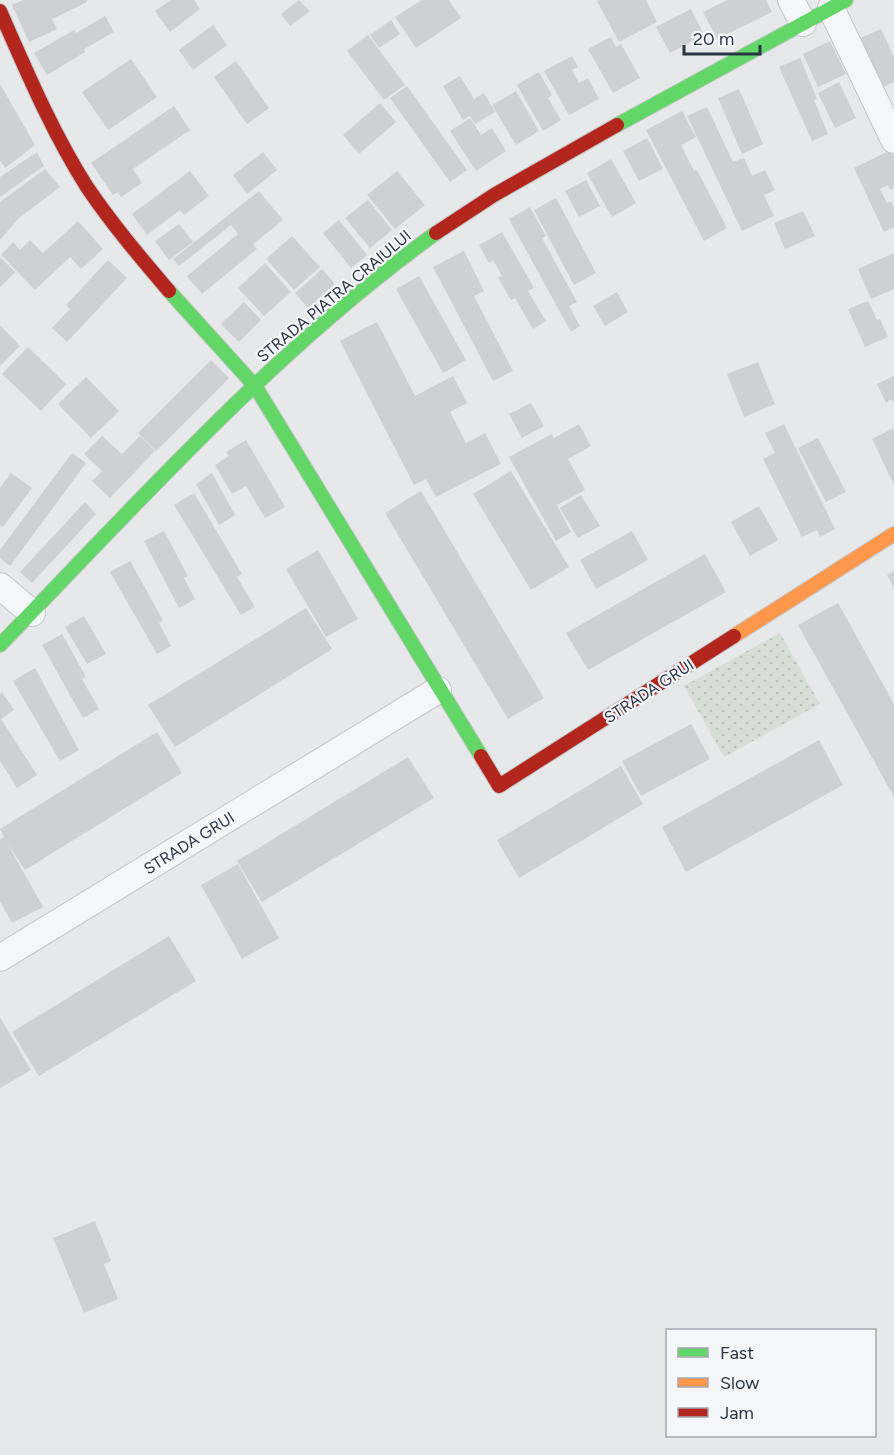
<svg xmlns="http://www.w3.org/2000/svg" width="894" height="1455" font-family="Figtree,sans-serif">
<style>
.grass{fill:url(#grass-dots)}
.building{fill:#ced0d3}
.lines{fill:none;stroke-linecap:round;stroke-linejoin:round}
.street-casing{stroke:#c4c6c8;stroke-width:28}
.fast-casing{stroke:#c4c6c8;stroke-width:16}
.slow-casing{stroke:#c4c6c8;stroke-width:16}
.jam-casing{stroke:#c4c6c8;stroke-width:16}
.street{stroke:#f5f6f7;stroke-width:26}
.fast{stroke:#63d668;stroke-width:14}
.slow{stroke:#ff974d;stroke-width:14}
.jam{stroke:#b3261e;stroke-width:14}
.labels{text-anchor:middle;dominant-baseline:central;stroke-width:4.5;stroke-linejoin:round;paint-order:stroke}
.street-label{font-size:16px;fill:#2b3445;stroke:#f4f6f9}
</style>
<defs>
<pattern id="grass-dots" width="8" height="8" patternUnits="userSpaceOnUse" patternTransform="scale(1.5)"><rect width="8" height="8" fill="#d6ded6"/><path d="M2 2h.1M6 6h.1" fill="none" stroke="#b8bfb9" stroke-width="1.8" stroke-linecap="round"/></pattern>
</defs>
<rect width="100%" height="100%" fill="#e6e8ea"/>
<path class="grass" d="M780 633 820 704 724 757 684 686Z"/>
<path class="building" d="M23 0H87V2L52 19 57 29 29 42 12 5Z
M171 0H194L200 9 170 32 155 11Z
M299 0 310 11 290 26 281 14Z
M422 0H449L461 18 416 48 395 17Z
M600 0H646L657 22 619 42 597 1Z
M727 0H766L772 12 717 39 703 12Z
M691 9 704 35 670 53 656 27Z
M105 16 114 32 84 49 85 52 47 75 34 53 74 30 76 33Z
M391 20 400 34 379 48 370 35Z
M213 25 227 45 193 70 179 50Z
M881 29 894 57V82L881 88 858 39Z
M368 35 405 85 384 100 347 51Z
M611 37 616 47 621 44 640 78 613 93 588 49Z
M830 41 846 74 818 87 803 54Z
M572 56 578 67 572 70 579 83 588 78 599 99 569 115 544 71Z
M800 58 817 99 814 100 828 134 812 141 779 67Z
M131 59 157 97 108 130 82 92Z
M236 61 269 108 247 124 214 77Z
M539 72 552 95 548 98 561 120 543 131 517 85Z
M460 76 474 99 484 93 495 112 475 124 470 116 463 120 443 86Z
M839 82 856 118 835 128 818 93Z
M0 84 35 145 5 168 0 160Z
M407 86 467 170 450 182 390 98Z
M739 89 763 144 742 154 718 98Z
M516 91 539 131 516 145 492 105Z
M380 103 396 122 359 154 343 135Z
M174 106 190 130 133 169 142 183 121 197 118 192 113 195 91 163Z
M707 107 733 162 744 158 752 176 765 170 775 190 764 195 774 216 742 231 687 116Z
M682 111 696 137 681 145 694 171 697 170 727 228 704 241 646 130Z
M470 118 481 135 492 128 506 151 476 171 450 131Z
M647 138 663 169 639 181 623 151Z
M891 150 894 157V188L890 190 888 185 880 189 887 203 891 201 894 208V227L884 232 854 168Z
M37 152 44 166 0 197V177Z
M263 152 277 170 247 194 233 175Z
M611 159 636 203 612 217 587 173Z
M45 169 60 187 18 219 0 240V202Z
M190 171 209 196 184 215 180 210 147 235 132 214Z
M397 171 425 205 395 229 367 195Z
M586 180 600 206 579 217 565 191Z
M259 191 283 220 253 244 257 249 202 294 187 276 238 234 231 225 179 266 173 259Z
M556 198 596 273 574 285 534 210Z
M368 200 392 230 370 248 345 218Z
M530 207 546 236 542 238 577 302 569 306 580 326 571 332 509 219Z
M803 211 815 236 785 249 774 223Z
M339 220 367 255 351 268 323 233Z
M78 221 103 249 81 269 70 257 35 290 1 255 13 242 20 250 30 240 43 253Z
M179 224 193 242 169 260 155 241Z
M502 232 534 288 528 291 546 321 533 329 515 298 511 300 498 278 502 276 493 260 489 263 479 245Z
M292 236 320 267 294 290 266 259Z
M464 251 484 291 474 296 513 371 493 381 433 267Z
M894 253V289L871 299 858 269Z
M0 257 15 272 0 287Z
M108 260 127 278 67 342 52 328 70 309 66 305Z
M265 263 291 292 264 316 238 288Z
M322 269 335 284 308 308 295 293Z
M419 276 466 360 443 373 396 289Z
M617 292 628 312 605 326 593 306Z
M868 301 877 320 880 319 888 337 865 347 848 309Z
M244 302 261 320 239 342 221 324Z
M377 322 415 396 453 376 467 403 450 412 466 443 485 433 501 464 436 497 426 479 414 485 340 341Z
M0 325 20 346 0 366Z
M28 347 66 384 41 411 2 374Z
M211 360 229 378 156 451 138 433Z
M758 362 775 404 744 417 727 374Z
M894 376V404L892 399 886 403 877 384Z
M86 377 119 411 91 438 58 404Z
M531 403 544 426 522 438 509 414Z
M579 424 591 446 568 459 585 490 557 505 571 532 556 541 509 457 552 434 554 438Z
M784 424 835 529 820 537 817 530 802 537 763 459 775 453 765 433Z
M894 428V485L872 439Z
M102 436 122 454 140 436 155 451 110 498 92 481 102 471 84 454Z
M818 438 846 492 826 502 798 448Z
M246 440 285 507 265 518 246 486 232 494 215 465 229 456 226 452Z
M72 453 86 463 10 566 0 558V550Z
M511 471 569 567 531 590 473 494Z
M11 473 32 488 3 527 0 525V488Z
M212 473 235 515 219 525 196 484Z
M421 491 544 698 508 719 385 513Z
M194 493 242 574 237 577 255 607 241 615 174 505Z
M581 495 600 526 578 538 560 508Z
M85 502 96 514 32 583 20 572Z
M759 506 778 540 750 556 731 522Z
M164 531 188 576 184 578 195 599 179 608 144 541Z
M632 531 648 560 596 589 580 560Z
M318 550 358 619 326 637 286 569Z
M705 554 726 592 588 670 566 633Z
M130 561 163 620 159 623 171 646 157 654 110 572Z
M894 571V588L887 575Z
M838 603 894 704V797L798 625Z
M306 608 332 649 175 747 148 705Z
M84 616 106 654 87 664 65 627Z
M62 634 86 677 82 679 99 709 83 718 42 645Z
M35 668 79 750 60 761 13 681Z
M2 692 14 710 1 719 37 775 17 788 0 761V694Z
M691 724 710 759 641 796 622 761Z
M157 732 182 773 25 870 7 843 43 907 12 923 0 901V840L4 837 0 829Z
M819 740 843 785 686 872 662 827Z
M408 757 434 798 262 902 237 861Z
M621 766 643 804 519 878 497 840Z
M238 864 279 938 242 959 201 885Z
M169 936 196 981 39 1076 12 1032Z
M0 1017 31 1070 0 1088Z
M95 1221 111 1261 104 1264 118 1299 84 1313 53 1238Z"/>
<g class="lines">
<g class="street-casing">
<path id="street" d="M791 0 803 23
M831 8 894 140
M0 586 32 613
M0 958 438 690"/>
</g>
<g class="fast-casing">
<path id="fast" d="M617 125 846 0
M169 291 255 386 481 756
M0 645C139 502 274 350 436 233"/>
</g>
<g class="slow-casing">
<path id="slow" d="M734 636 894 534"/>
</g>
<g class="jam-casing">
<path id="jam" d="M0 11C26 70 52 132 87 187 112 224 140 257 169 291
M436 233 494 195 617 125
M481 756 499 786 734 636"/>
</g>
<use href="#street" class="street"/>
<use href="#fast" class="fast"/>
<use href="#slow" class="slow"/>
<use href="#jam" class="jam"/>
</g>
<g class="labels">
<g class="street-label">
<text transform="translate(334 296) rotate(-40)">STRADA PIATRA CRAIULUI</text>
<text transform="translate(649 691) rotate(-33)">STRADA GRUI</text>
<text transform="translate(189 843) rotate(-32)">STRADA GRUI</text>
</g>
</g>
<rect x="666" y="1329" width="210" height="108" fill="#f4f6f9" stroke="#a4a8b1" stroke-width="1.5"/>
<rect x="678" y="1348" width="30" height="9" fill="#63d668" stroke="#a4a8b1" stroke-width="1.5"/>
<text x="720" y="1359" font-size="18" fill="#2b3445">Fast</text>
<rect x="678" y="1378" width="30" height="9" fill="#ff974d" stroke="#a4a8b1" stroke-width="1.5"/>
<text x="720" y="1389" font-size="18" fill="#2b3445">Slow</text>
<rect x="678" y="1408" width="30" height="9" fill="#b3261e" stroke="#a4a8b1" stroke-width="1.5"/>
<text x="720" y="1419" font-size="18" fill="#2b3445">Jam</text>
<path d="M684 45v9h76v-9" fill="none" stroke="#2b3445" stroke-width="3"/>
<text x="693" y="45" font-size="18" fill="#2b3445" stroke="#f4f6f9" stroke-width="4.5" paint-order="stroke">20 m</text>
</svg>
